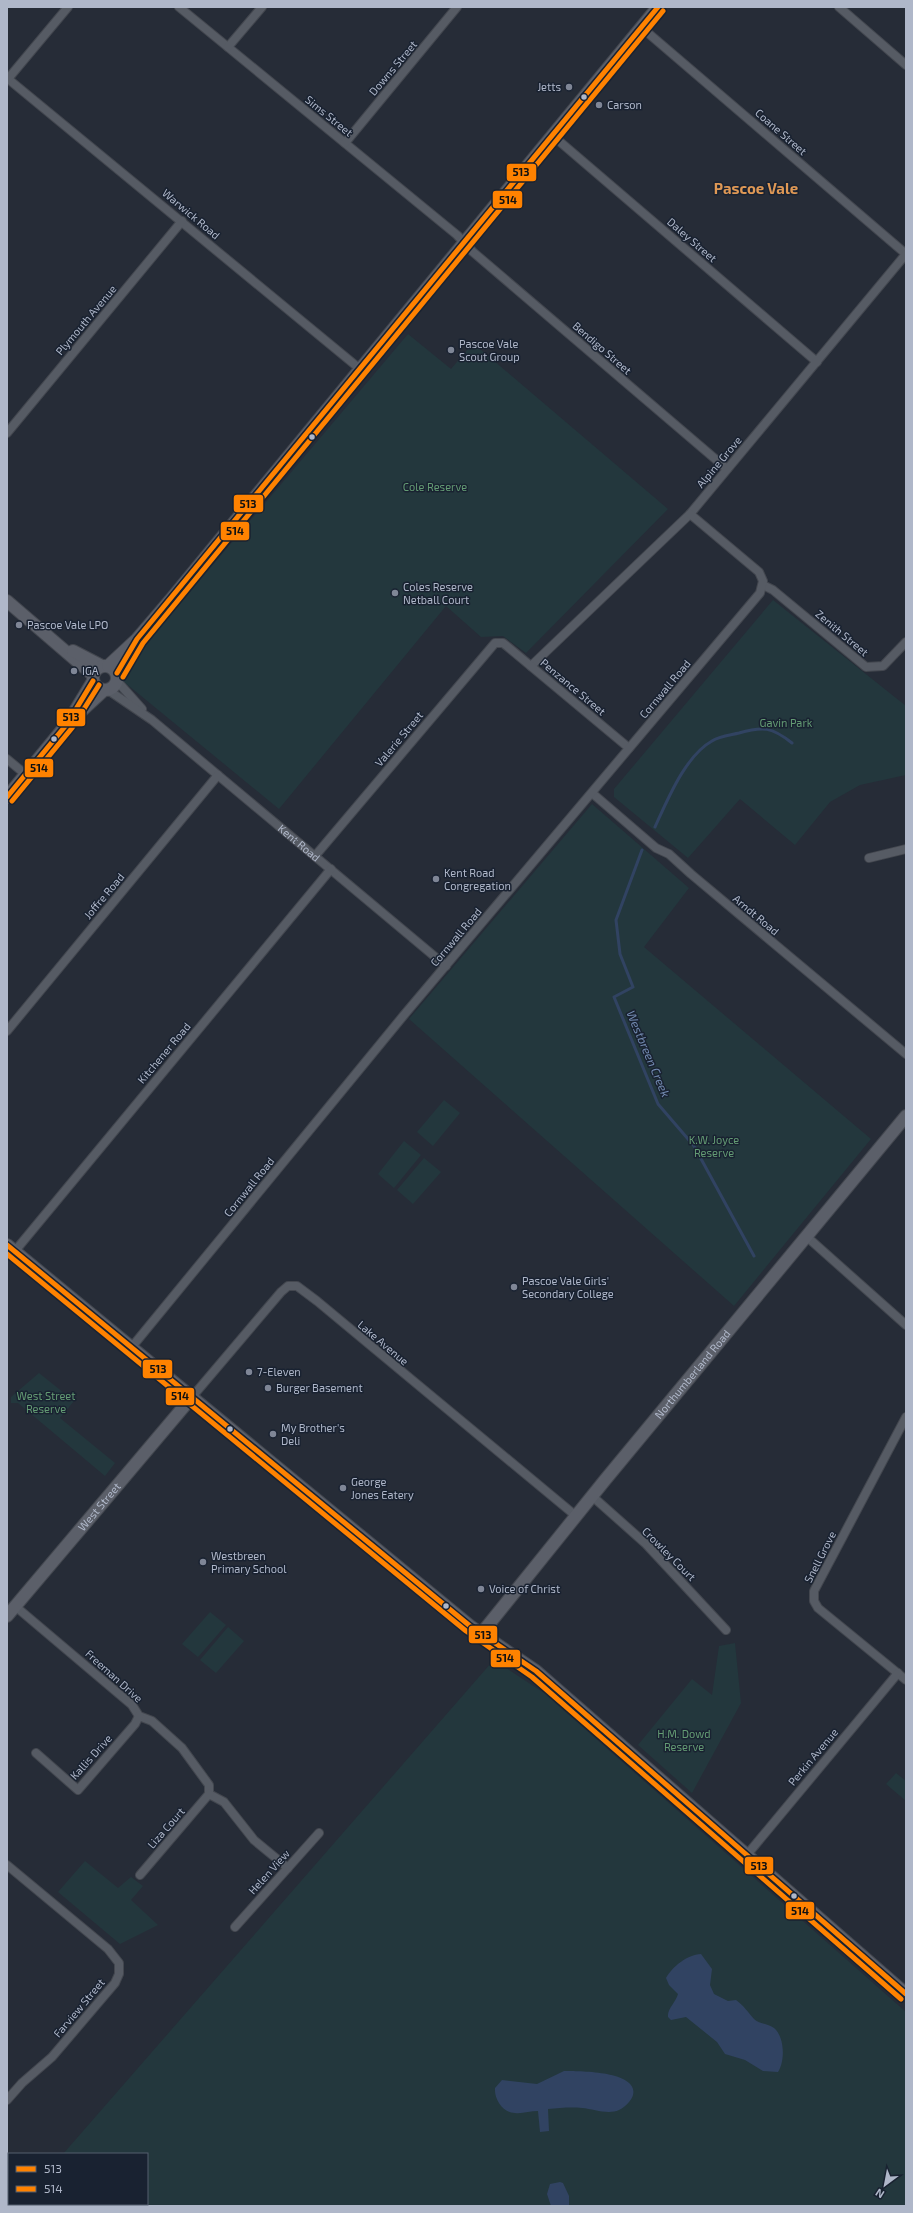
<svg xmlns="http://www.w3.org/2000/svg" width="913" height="2213" viewBox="0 0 913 2213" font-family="'Exo 2',sans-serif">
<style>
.green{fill:#23373d}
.water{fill:#314362}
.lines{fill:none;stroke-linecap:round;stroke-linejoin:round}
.stream{stroke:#314362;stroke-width:3}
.street-casing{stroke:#43474f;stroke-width:10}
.secondary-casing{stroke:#43474f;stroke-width:14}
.street{stroke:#565b64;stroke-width:8}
.secondary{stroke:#5b5f69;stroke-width:12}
.bus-1-casing{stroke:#192231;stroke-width:8}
.bus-2-casing{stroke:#192231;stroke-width:8}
.bus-1{stroke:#ff8200;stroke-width:5}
.bus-2{stroke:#ff8200;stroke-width:5}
.poi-dot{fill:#7f8696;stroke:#192231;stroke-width:1.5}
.bus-dot{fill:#afb7c9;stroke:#192231;stroke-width:1.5}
.labels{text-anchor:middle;stroke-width:3;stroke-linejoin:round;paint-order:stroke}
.street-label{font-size:11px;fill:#afb7c9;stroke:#192231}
.poi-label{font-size:11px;fill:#afb7c9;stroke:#192231;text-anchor:start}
.park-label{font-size:11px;fill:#649c74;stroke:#192231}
.water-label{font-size:12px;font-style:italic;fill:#748cb3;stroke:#192231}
.district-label{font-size:15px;font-weight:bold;fill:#de9855;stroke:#192231}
.line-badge{stroke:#192231;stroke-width:1.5}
.pale-badge-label{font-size:11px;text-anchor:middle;font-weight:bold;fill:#111}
</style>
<rect width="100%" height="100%" fill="#262c37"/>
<!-- green -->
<g class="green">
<path d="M408 334 451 369 473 343 668 509 526 653 503 636 481 637 446 606 279 809 118 677Z"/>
<path d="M773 600 906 706V775L860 785 830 802 795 845 740 799 688 858 614 797V789Z"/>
<path d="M592 804 689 888 644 947 871 1139 734 1306 409 1019Z"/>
<path d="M444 1100 460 1113 433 1146 417 1132Z"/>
<path d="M404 1141 421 1155 394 1188 378 1174Z"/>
<path d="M424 1158 441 1172 413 1204 397 1190Z"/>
<path d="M39 1373 74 1401 60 1418 115 1463 105 1476 18 1403H11V1397Z"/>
<path d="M210 1612 226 1625 198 1657 182 1644Z"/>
<path d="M228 1627 244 1641 216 1673 200 1660Z"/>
<path d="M735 1643 741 1703 692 1793 638 1745 692 1679 712 1695 719 1646Z"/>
<path d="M492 1662H497L544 1693 906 2012V2206H16L18 2204H147V2154H63Z"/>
<path d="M896 1773 906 1781V1801L886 1784Z"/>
<path d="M85 1861 118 1888 131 1877 143 1886 131 1900 158 1925 120 1944 58 1892Z"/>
</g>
<!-- water -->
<g class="water">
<path d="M701 1954 712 1969 710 1985 714 1994 728 2001 736 2000C744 2006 748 2012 754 2019 759 2024 767 2023 774 2028 785 2037 785 2062 778 2072L763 2071 745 2060 725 2054 717 2042 686 2017 671 2020 668 2017C667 2009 676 2002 678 1994L669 1985 666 1978C673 1966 687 1955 701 1954Z"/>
<path d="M564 2071C579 2071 639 2071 633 2095 632 2100 624 2108 619 2110 608 2115 594 2109 582 2108 571 2107 559 2108 548 2109L549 2131 540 2132 538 2111C530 2111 522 2114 515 2113 503 2113 494 2099 495 2088L502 2080 537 2084Z"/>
<path d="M560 2182 563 2183 569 2196V2206H551L547 2194 550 2184Z"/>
</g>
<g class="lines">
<!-- stream -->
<g class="stream">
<path d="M655 827C667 801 685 756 712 741 719 736 731 735 739 733 763 726 772 727 792 743"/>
<path d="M642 850 616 920 620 954 633 987 614 997 658 1104 694 1146 754 1256"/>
</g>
<defs>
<g id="street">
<path d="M179 7 457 235 473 252 727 469"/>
<path d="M839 7 906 65"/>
<path d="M641 27 906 254"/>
<path d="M228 47 262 7"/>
<path d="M7 78 360 369"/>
<path d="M7 80 68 7"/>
<path d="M552 135 817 362"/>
<path d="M345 143 457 7"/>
<path d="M7 433 182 221"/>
<path d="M763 585 773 590 866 667 883 666 906 642"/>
<path d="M531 666 690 514 906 254"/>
<path d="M117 681 142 709"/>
<path id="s1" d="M108 690 152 720 446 966"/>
<path d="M7 759 25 774"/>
<path d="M592 793 656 848 669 854 691 874 906 1054"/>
<path d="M315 856 495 643H503L508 647 629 748"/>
<path d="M869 858 906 849"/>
<path d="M7 1031 218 775"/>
<path d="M806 1236 906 1325"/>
<path d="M15 1251 331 869"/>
<path d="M131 1348 404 1015 760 593 763 581 759 572 690 514"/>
<path d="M192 1397 281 1292 288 1286H297L317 1301 576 1516"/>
<path d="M906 1417 814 1591V1601L818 1608 906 1680"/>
<path d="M592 1496 646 1544 726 1630"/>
<path d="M15 1606 132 1705 139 1716 152 1721 182 1748 209 1785V1794L224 1802 254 1840 288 1868"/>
<path d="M36 1753 78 1790 135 1724 139 1716"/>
<path d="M746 1856 898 1673"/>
<path d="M7 1865 108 1949 119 1963V1974L115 1983 52 2057 22 2083 7 2100"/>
<path d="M140 1875 209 1794"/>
<path d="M235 1927 319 1833"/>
</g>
<g id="secondary">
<path d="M7 601 93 675"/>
<path d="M73 651 102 666"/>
<circle cx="105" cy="678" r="12"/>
<path d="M108 666 137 639 172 598 658 7"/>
<path d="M78 714 104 690"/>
<path d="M7 797 67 724 93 681"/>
<path d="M7 1245 470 1626 536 1671 906 1994"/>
<path id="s2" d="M7 1616 192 1397"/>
<path id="s3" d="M481 1634 605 1480 906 1116"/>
</g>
</defs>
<!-- street casing -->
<use href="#street" class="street-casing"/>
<!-- secondary casing -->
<use href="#secondary" class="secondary-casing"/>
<!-- street -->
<use href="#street" class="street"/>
<!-- secondary -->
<use href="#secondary" class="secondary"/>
<defs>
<g id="bus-1">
<path d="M117 673 137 639 658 7"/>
<path d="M7 797 67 724 93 681"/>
<path d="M7 1245 470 1626 536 1671 906 1994"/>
</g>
<g id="bus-2">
<path d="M123 677 143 643 663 11"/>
<path d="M12 801 72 728 99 685"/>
<path d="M7 1254 466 1631 532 1677 901 1999"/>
</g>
</defs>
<!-- bus-1 casing -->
<use href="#bus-1" class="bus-1-casing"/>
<!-- bus-2 casing -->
<use href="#bus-2" class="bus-2-casing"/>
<!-- bus-1 -->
<use href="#bus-1" class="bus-1"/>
<!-- bus-2 -->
<use href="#bus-2" class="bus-2"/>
</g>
<!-- markers -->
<g class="poi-dot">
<circle cx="569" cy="87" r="4"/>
<circle cx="599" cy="105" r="4"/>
<circle cx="451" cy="350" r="4"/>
<circle cx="395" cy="593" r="4"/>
<circle cx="19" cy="625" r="4"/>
<circle cx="74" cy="671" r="4"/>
<circle cx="436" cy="879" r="4"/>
<circle cx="514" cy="1287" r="4"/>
<circle cx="249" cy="1372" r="4"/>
<circle cx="268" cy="1388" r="4"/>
<circle cx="273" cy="1434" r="4"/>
<circle cx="343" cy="1488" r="4"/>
<circle cx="203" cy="1562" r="4"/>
<circle cx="481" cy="1589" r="4"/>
</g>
<g class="bus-dot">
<circle cx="584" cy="97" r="3.5"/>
<circle cx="312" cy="437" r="3.5"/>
<circle cx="54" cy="739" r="3.5"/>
<circle cx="230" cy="1429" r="3.5"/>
<circle cx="446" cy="1606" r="3.5"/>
<circle cx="794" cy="1896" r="3.5"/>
</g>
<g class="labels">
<!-- street labels -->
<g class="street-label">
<text transform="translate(393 68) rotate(-50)" y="4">Downs Street</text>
<text transform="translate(329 116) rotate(39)" y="4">Sims Street</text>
<text transform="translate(781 132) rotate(41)" y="4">Coane Street</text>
<text transform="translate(191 214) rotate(40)" y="4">Warwick Road</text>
<text transform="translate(692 240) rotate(41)" y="4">Daley Street</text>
<text transform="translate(86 320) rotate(-50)" y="4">Plymouth Avenue</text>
<text transform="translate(602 348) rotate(41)" y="4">Bendigo Street</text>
<text transform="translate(719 462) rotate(-50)" y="4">Alpine Grove</text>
<text transform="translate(842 633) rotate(40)" y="4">Zenith Street</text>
<text transform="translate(573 687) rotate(40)" y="4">Penzance Street</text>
<text transform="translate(665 689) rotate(-50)" y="4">Cornwall Road</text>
<text transform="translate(399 739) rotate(-50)" y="4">Valerie Street</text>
<text dy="4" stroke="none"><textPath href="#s1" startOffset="245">Kent Road</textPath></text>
<text transform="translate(104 896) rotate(-50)" y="4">Joffre Road</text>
<text transform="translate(756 915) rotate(40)" y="4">Arndt Road</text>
<text transform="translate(456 937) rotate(-50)" y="4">Cornwall Road</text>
<text transform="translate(164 1053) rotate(-50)" y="4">Kitchener Road</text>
<text transform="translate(249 1187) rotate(-51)" y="4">Cornwall Road</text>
<text transform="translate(383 1343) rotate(40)" y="4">Lake Avenue</text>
<text dy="4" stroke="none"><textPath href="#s3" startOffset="335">Northumberland Road</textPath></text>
<text dy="4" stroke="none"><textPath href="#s2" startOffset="143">West Street</textPath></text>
<text transform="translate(669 1554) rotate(45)" y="4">Crowley Court</text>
<text transform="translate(820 1557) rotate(-63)" y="4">Snell Grove</text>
<text transform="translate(114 1676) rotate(42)" y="4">Freeman Drive</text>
<text transform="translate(91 1757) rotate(-48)" y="4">Kallis Drive</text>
<text transform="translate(813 1757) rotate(-50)" y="4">Perkin Avenue</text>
<text transform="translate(166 1828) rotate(-49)" y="4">Liza Court</text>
<text transform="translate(269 1872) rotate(-48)" y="4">Helen View</text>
<text transform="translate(79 2008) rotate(-50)" y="4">Farview Street</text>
</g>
<!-- poi labels -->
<g class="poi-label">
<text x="561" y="91" text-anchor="end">Jetts</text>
<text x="607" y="109">Carson</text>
<text x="459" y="348">Pascoe Vale<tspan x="459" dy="13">Scout Group</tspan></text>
<text x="403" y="591">Coles Reserve<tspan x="403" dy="13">Netball Court</tspan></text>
<text x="27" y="629">Pascoe Vale LPO</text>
<text x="82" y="675">IGA</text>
<text x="444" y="877">Kent Road<tspan x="444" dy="13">Congregation</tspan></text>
<text x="522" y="1285">Pascoe Vale Girls'<tspan x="522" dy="13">Secondary College</tspan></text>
<text x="257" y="1376">7-Eleven</text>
<text x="276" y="1392">Burger Basement</text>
<text x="281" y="1432">My Brother's<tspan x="281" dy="13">Deli</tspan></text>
<text x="351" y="1486">George<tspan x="351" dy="13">Jones Eatery</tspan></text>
<text x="211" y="1560">Westbreen<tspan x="211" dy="13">Primary School</tspan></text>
<text x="489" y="1593">Voice of Christ</text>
</g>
<!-- park labels -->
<g class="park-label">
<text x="435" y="491">Cole Reserve</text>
<text x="786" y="727">Gavin Park</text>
<text x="714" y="1144">K.W. Joyce<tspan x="714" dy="13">Reserve</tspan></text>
<text x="46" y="1400">West Street<tspan x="46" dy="13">Reserve</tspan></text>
<text x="684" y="1738">H.M. Dowd<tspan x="684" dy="13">Reserve</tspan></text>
</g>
<!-- water labels -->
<g class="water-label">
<text transform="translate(648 1054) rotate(67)" y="4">Westbreen Creek</text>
</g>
<!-- district labels -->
<g class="district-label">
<text x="756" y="194">Pascoe Vale</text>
</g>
</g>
<g class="line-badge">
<rect x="506" y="163" width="31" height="19" rx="4" fill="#ff8200"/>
<rect x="492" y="190" width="31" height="19" rx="4" fill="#ff8200"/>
<rect x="233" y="494" width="31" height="19" rx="4" fill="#ff8200"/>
<rect x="220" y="521" width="30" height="20" rx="4" fill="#ff8200"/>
<rect x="56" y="708" width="30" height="19" rx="4" fill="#ff8200"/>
<rect x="24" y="758" width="30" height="20" rx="4" fill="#ff8200"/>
<rect x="142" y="1359" width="31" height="20" rx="4" fill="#ff8200"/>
<rect x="165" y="1387" width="30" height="19" rx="4" fill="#ff8200"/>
<rect x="468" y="1625" width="30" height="19" rx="4" fill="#ff8200"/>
<rect x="490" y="1649" width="31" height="19" rx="4" fill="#ff8200"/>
<rect x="744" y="1856" width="30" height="19" rx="4" fill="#ff8200"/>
<rect x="785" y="1901" width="30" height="19" rx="4" fill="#ff8200"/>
</g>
<g class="pale-badge-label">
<text x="521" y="176">513</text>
<text x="508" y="204">514</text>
<text x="248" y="508">513</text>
<text x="235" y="535">514</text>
<text x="71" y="721">513</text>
<text x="39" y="772">514</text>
<text x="158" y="1373">513</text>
<text x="180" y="1400">514</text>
<text x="483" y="1639">513</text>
<text x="505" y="1662">514</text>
<text x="759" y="1870">513</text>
<text x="800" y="1915">514</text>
</g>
<!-- border -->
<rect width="913" height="2213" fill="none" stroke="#afb7c9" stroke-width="16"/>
<!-- legend -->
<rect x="8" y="2153" width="140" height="52" fill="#192231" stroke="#555e6e"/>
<rect x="16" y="2166" width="20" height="6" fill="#ff8200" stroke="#555e6e"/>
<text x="44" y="2173" font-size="12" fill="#afb7c9">513</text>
<rect x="16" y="2186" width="20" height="6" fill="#ff8200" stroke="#555e6e"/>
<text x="44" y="2193" font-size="12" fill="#afb7c9">514</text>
<!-- north arrow -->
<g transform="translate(885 2185) rotate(212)" stroke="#192231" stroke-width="3" paint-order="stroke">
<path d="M0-3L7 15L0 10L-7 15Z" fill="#afb7c9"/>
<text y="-6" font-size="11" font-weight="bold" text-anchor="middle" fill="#afb7c9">N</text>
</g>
</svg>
